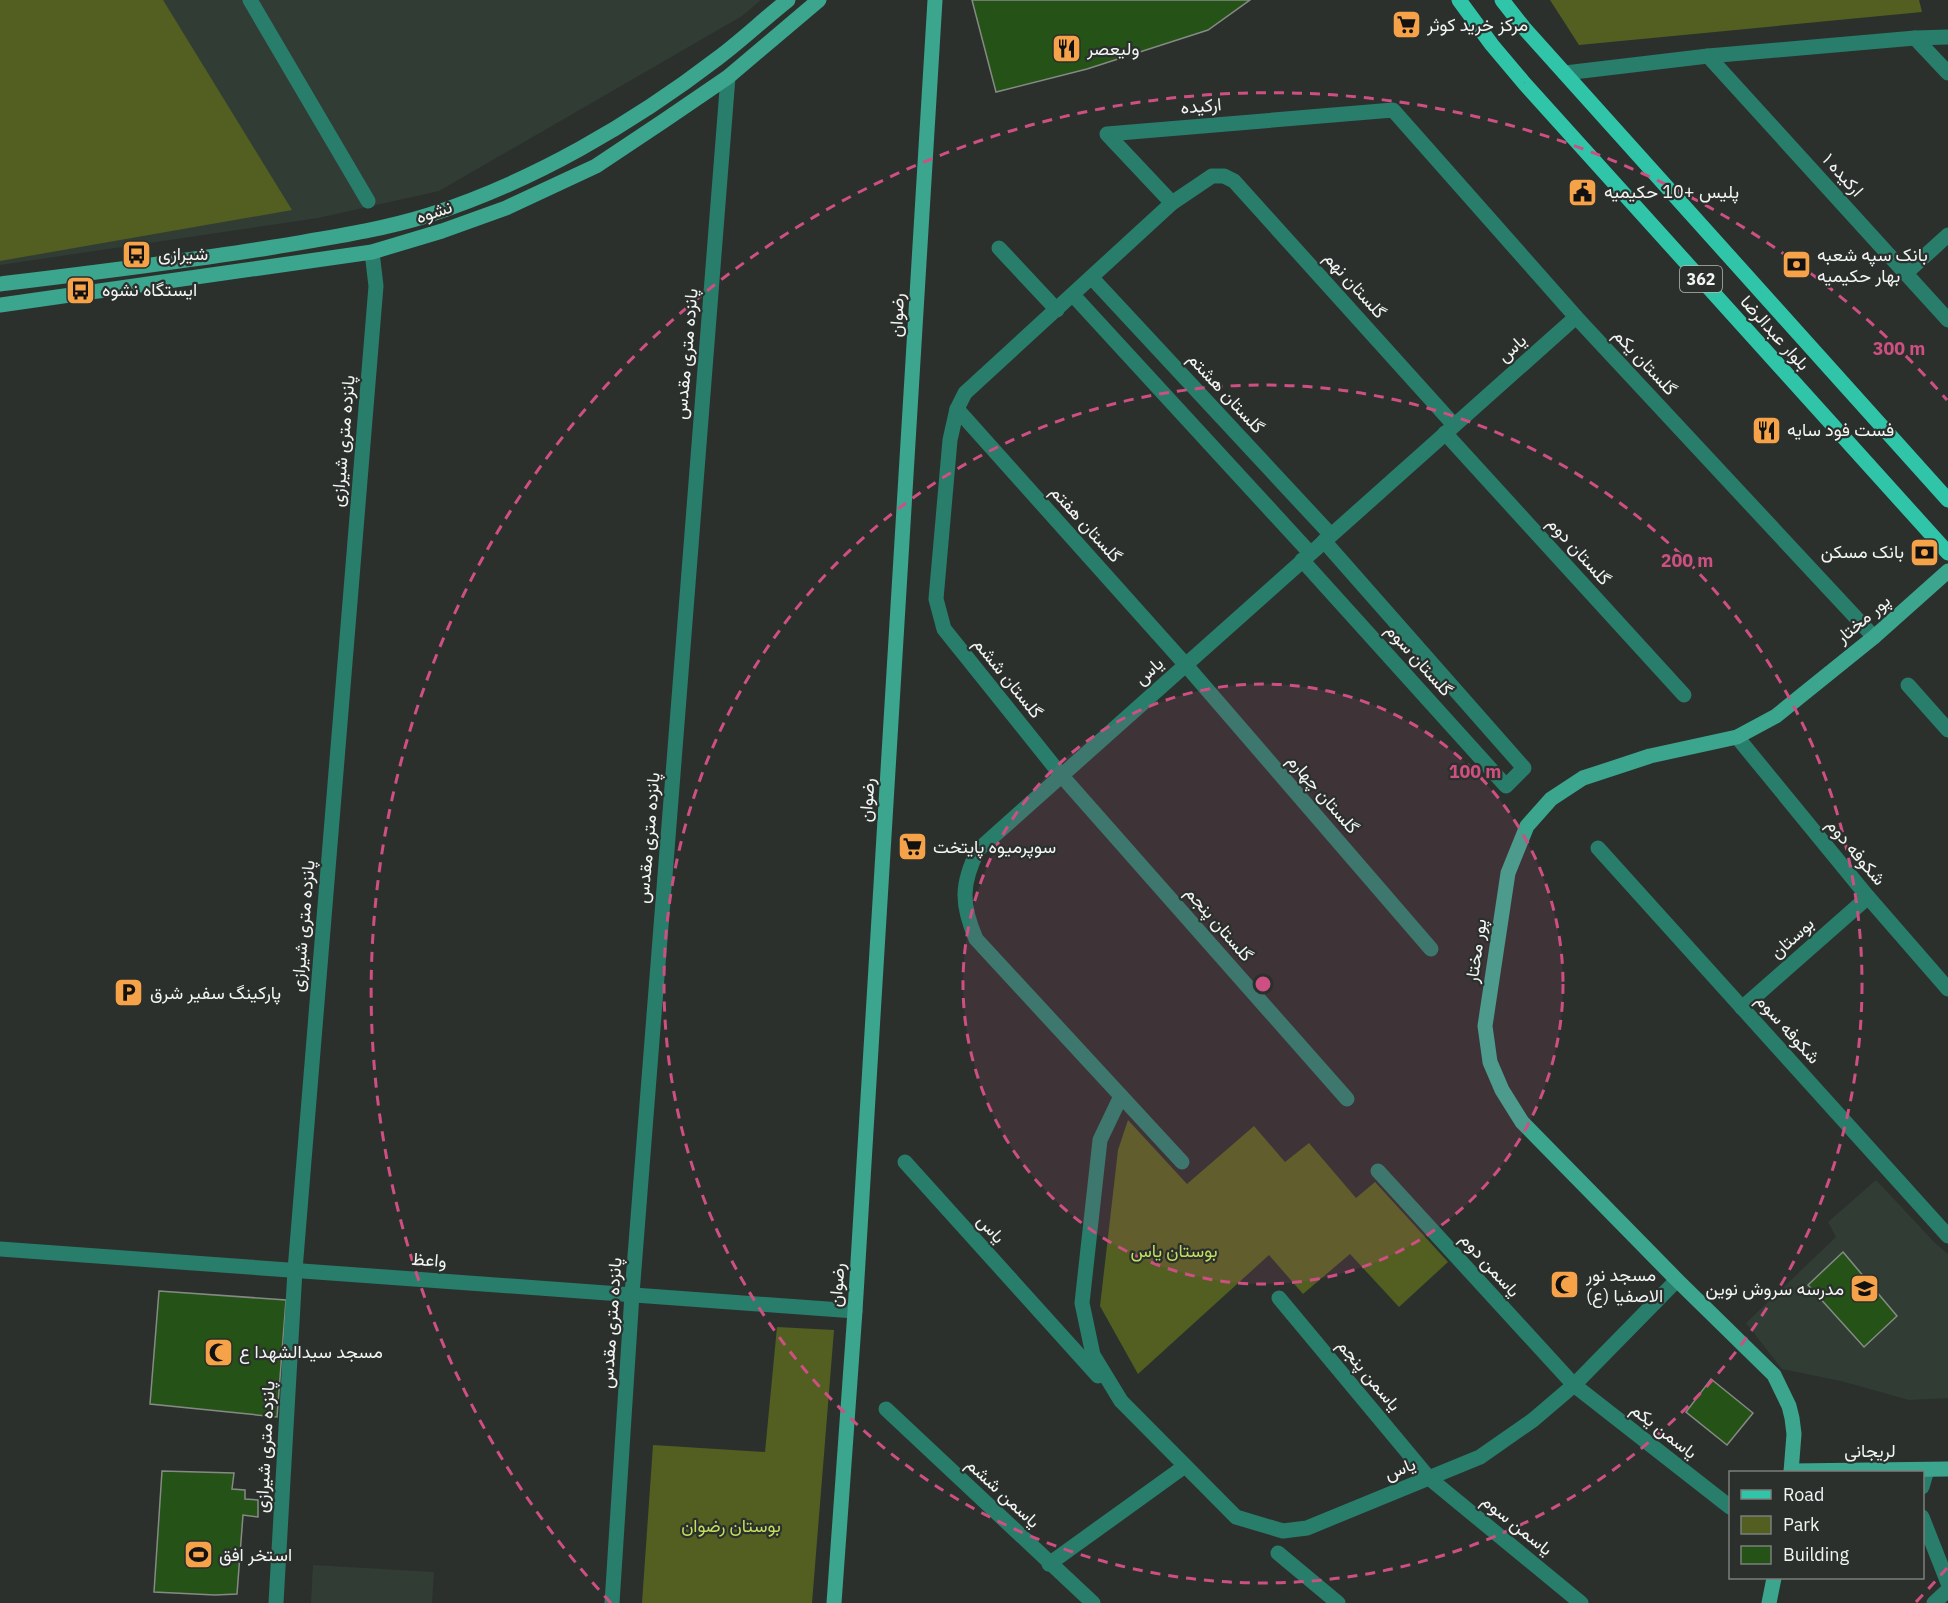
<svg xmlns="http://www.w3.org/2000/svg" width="1948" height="1603" viewBox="0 0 1948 1603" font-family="'IBM Plex Sans',Vazirmatn,sans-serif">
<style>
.built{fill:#313c35}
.green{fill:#525f21}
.building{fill:#255216;stroke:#868a85;stroke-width:1.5}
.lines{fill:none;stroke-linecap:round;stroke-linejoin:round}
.minor{stroke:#297d6b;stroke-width:15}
.secondary{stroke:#3ba58e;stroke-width:15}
.primary{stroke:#30c5a8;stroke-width:15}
.ring{fill:none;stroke:#ce4f81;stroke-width:3;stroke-dasharray:10 8}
.labels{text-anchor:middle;stroke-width:4.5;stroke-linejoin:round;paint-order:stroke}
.shield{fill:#2b302d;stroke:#b6bab8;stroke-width:1.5}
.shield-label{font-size:16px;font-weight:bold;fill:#f2f5f3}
.poi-label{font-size:18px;fill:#f2f5f3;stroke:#2b302d;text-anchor:start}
.street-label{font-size:18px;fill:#f2f5f3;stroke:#2b302d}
.park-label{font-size:18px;fill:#c3df5d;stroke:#2b302d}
.centre{fill:#ce4f81;stroke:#2b302d;stroke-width:3}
.ring-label{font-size:18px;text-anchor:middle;font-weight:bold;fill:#ce4f81;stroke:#2b302d;stroke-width:4.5;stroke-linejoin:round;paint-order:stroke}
</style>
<rect width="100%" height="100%" fill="#2b302d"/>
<!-- built -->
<g class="built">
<path d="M0 0H761L742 16 439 191 318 218 0 265Z"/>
<path d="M1876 1180 1934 1242 1948 1254V1398L1909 1400 1841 1381 1782 1369 1746 1323 1836 1237 1828 1222Z"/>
<path d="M313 1565 434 1572 432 1603H311Z"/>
</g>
<!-- green -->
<g class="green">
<path d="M0 0H163L292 210 0 261Z"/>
<path d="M1550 0H1919L1922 12 1579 45Z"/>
<path d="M1128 1120 1187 1184 1254 1126 1285 1162 1309 1143 1356 1198 1375 1182 1448 1262 1399 1307 1350 1254 1303 1294 1269 1255 1138 1374 1100 1306 1118 1150Z"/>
<path d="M777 1327 834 1330 812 1603H642L653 1445 765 1452Z"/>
</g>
<!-- building -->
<g class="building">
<path d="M972 0H1250L1208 30 1087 69 996 92Z"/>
<path d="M1843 1252 1897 1316 1864 1347 1808 1285Z"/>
<path d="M159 1291 286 1300 277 1417 150 1404Z"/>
<path d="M1711 1379 1753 1413 1727 1445 1686 1412Z"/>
<path d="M162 1471 234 1473 232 1489 245 1490V1499L258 1500V1517L243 1515 237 1594 215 1595 154 1592Z"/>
</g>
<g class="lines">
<!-- minor -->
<g class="minor">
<path d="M250 0 368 201"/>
<path d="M1915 38 1948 73"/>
<path d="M1708 56 1948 320"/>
<path d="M1565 73 1708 56 1915 38 1948 37"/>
<path d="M1172 203 1107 134 1393 110 1576 317 1874 637"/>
<path d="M999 248 1057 310"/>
<path d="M1906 273 1948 235"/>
<path d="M1092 278 1331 535"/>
<path d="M1073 295 1310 553"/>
<path d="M957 409 1185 664 1431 949"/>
<path d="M1445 433 1684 695"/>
<path d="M1302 560 1506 786 1524 768 1324 541"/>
<path d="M1908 685 1948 730"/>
<path d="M1737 737 1868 897 1948 989"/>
<path d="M1598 848 1948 1236"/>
<path d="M1742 1008 1868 897"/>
<path d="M1121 1096 1100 1140 1082 1303 1093 1355 1121 1401 1236 1517 1283 1531 1307 1528 1480 1457 1533 1420 1574 1385 1677 1280"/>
<path d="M1347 1099 1061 775 944 629 936 599 950 440 957 409 965 393 1172 203 1212 176H1224L1234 181 1454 425"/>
<path d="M905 1162 1098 1376"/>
<path d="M1182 1162 976 939C961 904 961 884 978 850L1576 317"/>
<path d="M1378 1171 1574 1385 1730 1507"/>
<path d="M0 1249 855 1311"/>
<path d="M1279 1298 1429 1478 1581 1603"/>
<path d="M886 1409 1093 1603"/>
<path d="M1922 1487 1927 1470"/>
<path d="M1922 1517 1948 1583"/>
<path d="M1278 1553 1338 1603"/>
<path d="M1049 1564 1185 1466"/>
<path d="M276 1603 295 1270 376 286 372 252"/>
<path d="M612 1603 632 1294 728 77"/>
<path d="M1934 1603 1948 1590"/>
</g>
<!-- secondary -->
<g class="secondary">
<path d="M0 284C91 273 183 262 274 247 326 238 378 231 429 215 532 182 632 124 718 58 742 40 764 19 788 0"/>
<path d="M0 305 372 252 442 231 506 208 596 166 665 120 728 77 819 0"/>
<path d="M1791 1471 1948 1469"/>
<path d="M1791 1472 1794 1434 1792 1418 1789 1406 1774 1375 1677 1280 1522 1122 1502 1090 1490 1062 1485 1026 1508 873 1527 826 1551 799 1583 778 1650 756 1737 737 1776 716 1874 637 1948 571"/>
<path d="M834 1603 855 1311 935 0"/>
<path d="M1769 1603 1774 1578"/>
</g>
<!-- primary -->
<g class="primary">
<path d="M1459 0 1492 45 1524 83 1948 553"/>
<path d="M1502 0 1524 28 1948 500"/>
</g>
</g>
<!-- distance rings -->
<circle cx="1263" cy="984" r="300" fill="#ce4f81" fill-opacity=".12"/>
<g class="ring">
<circle cx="1263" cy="984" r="300"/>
<circle cx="1263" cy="984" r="599"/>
<path d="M1947 1568A899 899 0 0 1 1915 1603M611 1603A899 899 0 1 1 1947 400"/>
</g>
<!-- icons -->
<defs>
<symbol id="supermarket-square" viewBox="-11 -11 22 22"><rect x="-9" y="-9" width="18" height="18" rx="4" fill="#f6a248" stroke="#2b302d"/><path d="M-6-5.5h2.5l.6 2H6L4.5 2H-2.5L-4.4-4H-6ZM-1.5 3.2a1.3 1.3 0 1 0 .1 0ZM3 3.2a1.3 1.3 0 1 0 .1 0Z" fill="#111"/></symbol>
<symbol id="restaurant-square" viewBox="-11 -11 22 22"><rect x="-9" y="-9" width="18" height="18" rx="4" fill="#f6a248" stroke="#2b302d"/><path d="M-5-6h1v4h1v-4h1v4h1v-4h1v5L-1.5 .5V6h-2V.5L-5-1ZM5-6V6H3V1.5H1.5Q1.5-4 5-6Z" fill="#111"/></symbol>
<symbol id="civic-square" viewBox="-11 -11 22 22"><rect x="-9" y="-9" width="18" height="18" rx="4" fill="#f6a248" stroke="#2b302d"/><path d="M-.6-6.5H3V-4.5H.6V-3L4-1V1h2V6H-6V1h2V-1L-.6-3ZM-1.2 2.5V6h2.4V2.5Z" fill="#111"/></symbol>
<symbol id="bus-square" viewBox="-11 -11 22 22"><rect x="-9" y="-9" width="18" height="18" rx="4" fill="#f6a248" stroke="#2b302d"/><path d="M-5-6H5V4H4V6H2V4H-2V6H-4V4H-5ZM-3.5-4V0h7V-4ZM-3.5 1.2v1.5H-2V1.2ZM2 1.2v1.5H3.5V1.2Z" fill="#111"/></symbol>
<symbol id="bank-square" viewBox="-11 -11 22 22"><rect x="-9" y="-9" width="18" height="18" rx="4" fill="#f6a248" stroke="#2b302d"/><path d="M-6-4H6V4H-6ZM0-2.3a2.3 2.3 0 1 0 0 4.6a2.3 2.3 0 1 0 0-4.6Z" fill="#111"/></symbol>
<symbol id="parking-square" viewBox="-11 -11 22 22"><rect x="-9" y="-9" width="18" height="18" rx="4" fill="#f6a248" stroke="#2b302d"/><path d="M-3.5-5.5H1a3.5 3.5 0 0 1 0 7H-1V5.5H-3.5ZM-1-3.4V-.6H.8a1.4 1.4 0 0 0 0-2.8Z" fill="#111"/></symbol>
<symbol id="mosque-square" viewBox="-11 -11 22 22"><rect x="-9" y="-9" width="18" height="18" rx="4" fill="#f6a248" stroke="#2b302d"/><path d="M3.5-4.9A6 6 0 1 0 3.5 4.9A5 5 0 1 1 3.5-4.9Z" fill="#111"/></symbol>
<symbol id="school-square" viewBox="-11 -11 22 22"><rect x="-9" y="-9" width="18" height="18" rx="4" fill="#f6a248" stroke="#2b302d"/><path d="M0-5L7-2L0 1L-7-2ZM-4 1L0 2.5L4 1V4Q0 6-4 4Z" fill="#111"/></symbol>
<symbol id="stadium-square" viewBox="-11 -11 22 22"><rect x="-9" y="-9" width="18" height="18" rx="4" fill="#f6a248" stroke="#2b302d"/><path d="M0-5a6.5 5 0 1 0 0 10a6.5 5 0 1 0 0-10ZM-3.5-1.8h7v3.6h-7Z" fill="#111"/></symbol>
</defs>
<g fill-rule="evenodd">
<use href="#supermarket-square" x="1390" y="8" width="33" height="33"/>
<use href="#restaurant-square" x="1050" y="32" width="33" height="33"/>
<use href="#civic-square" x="1566" y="176" width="33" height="33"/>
<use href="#bus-square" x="120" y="238" width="33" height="33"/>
<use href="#bank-square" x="1780" y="248" width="33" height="33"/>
<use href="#bus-square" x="64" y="274" width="33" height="33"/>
<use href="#restaurant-square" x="1750" y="414" width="33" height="33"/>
<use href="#bank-square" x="1908" y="536" width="33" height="33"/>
<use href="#supermarket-square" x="896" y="830" width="33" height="33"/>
<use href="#parking-square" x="112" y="976" width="33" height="33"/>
<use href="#mosque-square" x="1548" y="1268" width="33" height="33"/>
<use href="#school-square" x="1848" y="1272" width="33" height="33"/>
<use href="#mosque-square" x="202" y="1336" width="33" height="33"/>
<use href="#stadium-square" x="182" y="1538" width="33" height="33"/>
</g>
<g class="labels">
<!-- shield labels -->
<rect class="shield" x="1680" y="266" width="42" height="26" rx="4.5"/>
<g class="shield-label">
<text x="1701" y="285">362</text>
</g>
<!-- poi labels -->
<g class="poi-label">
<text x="1427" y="31">مرکز خرید کوثر</text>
<text x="1087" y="55">ولیعصر</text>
<text x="1604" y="198">پلیس +10 حکیمیه</text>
<text x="158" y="260">شیرازی</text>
<text x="1817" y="261">بانک سپه شعبه<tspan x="1817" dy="21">بهار حکیمیه</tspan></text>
<text x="102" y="296">ایستگاه نشوه</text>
<text x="1787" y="436">فست فود سایه</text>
<text x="1904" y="558" text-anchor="end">بانک مسکن</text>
<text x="933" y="853">سوپرمیوه پایتخت</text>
<text x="150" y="999">پارکینگ سفیر شرق</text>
<text x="1586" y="1281">مسجد نور<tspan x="1586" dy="21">الاصفیا (ع)</tspan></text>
<text x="1844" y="1295" text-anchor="end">مدرسه سروش نوین</text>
<text x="239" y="1358">مسجد سیدالشهدا ع</text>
<text x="219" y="1561">استخر افق</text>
</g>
<!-- street labels -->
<g class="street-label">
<text transform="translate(1201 106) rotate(-5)" y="6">ارکیده</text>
<text transform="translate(1843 175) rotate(48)" y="6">ارکیده ۱</text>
<text transform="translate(434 212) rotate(-18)" y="6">نشوه</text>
<text transform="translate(1355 285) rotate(48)" y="6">گلستان نهم</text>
<text transform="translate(897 315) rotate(-87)" y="6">رضوان</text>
<text transform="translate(1775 333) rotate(48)" y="6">بلوار عبدالرضا</text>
<text transform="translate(1512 348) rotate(-41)" y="6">یاس</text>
<text transform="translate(686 354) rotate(-85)" y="6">پانزده متری مقدس</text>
<text transform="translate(1645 362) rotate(47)" y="6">گلستان یکم</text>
<text transform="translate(1226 393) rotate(47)" y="6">گلستان هشتم</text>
<text transform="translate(343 441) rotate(-85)" y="6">پانزده متری شیرازی</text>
<text transform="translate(1086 524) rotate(48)" y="6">گلستان هفتم</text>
<text transform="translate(1579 551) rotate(48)" y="6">گلستان دوم</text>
<text transform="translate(1863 619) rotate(-40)" y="6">پور مختار</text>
<text transform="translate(1419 660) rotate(48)" y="6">گلستان سوم</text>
<text transform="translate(1149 671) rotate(-42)" y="6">یاس</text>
<text transform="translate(1008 678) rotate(51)" y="6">گلستان ششم</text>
<text transform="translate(1323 794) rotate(49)" y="6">گلستان چهارم</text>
<text transform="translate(867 800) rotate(-86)" y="6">رضوان</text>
<text transform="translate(648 838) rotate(-85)" y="6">پانزده متری مقدس</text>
<text transform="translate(1856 852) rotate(50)" y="6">شکوفه دوم</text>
<text transform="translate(1219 924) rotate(49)" y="6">گلستان پنجم</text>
<text transform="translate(303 926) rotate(-85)" y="6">پانزده متری شیرازی</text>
<text transform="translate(1792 938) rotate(-42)" y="6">بوستان</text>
<text transform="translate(1476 951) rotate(-82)" y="6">پور مختار</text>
<text transform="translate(1788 1029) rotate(48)" y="6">شکوفه سوم</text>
<text transform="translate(991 1229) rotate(48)" y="6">یاس</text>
<text transform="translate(429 1260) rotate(4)" y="6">واعظ</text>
<text transform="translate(1490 1265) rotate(48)" y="6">یاسمن دوم</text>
<text transform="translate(837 1285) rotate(-86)" y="6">رضوان</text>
<text transform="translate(611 1323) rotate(-86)" y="6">پانزده متری مقدس</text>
<text transform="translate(1369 1375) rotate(50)" y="6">یاسمن پنجم</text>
<text transform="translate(1664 1431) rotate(38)" y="6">یاسمن یکم</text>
<text transform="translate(265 1447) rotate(-87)" y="6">پانزده متری شیرازی</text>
<text x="1870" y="1457">لریجانی</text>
<text transform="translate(1400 1469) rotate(-22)" y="6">یاس</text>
<text transform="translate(1003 1493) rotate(43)" y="6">یاسمن ششم</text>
<text transform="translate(1517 1525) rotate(39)" y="6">یاسمن سوم</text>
</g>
<!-- park labels -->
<g class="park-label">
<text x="1174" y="1257">بوستان یاس</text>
<text x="731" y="1532">بوستان رضوان</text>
</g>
</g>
<circle cx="1263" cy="984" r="9" class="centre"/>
<g class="ring-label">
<text x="1899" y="355">300 m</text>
<text x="1687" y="567">200 m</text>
<text x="1475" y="778">100 m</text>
</g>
<!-- legend -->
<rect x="1729" y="1471" width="195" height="108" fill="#2b302d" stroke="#7b7f7c" stroke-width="1.5"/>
<rect x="1741" y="1490" width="30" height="9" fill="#30c5a8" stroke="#7b7f7c" stroke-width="1.5"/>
<text x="1783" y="1501" font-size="18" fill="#f2f5f3">Road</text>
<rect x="1741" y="1516" width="30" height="18" fill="#525f21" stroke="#7b7f7c" stroke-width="1.5"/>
<text x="1783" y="1531" font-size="18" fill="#f2f5f3">Park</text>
<rect x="1741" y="1546" width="30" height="18" fill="#255216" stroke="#7b7f7c" stroke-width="1.5"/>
<text x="1783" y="1561" font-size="18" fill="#f2f5f3">Building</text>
</svg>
